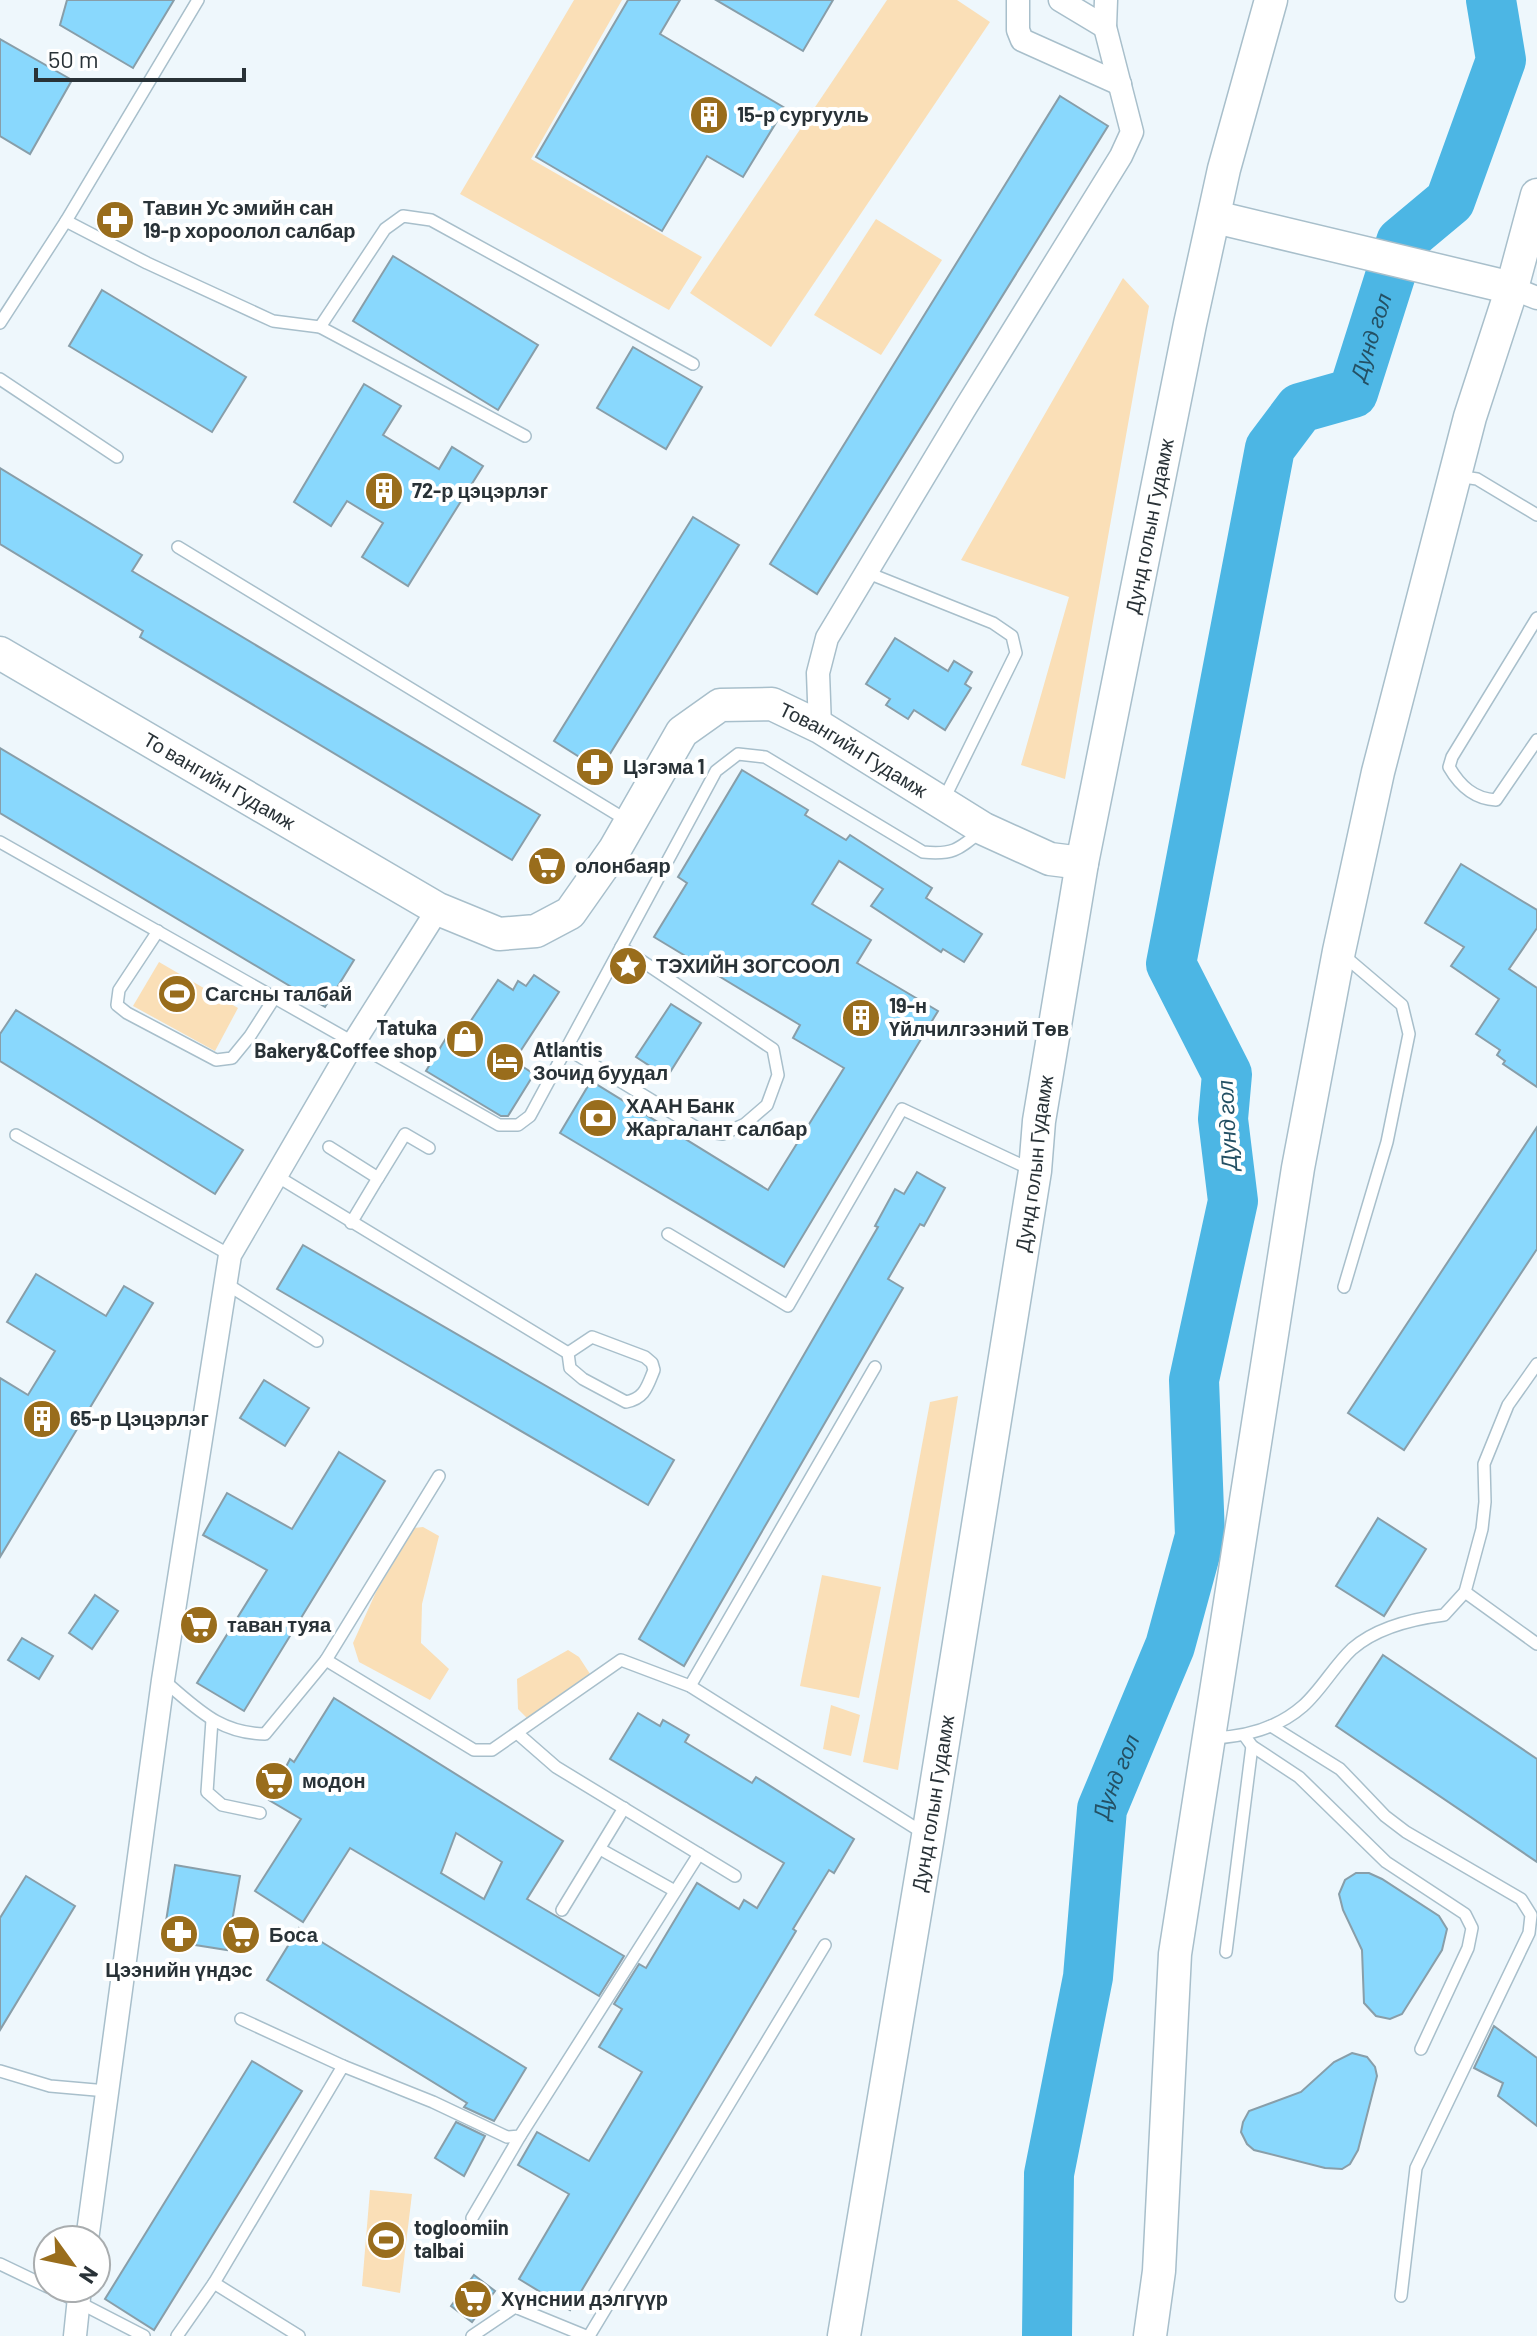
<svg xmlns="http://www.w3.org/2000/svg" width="1537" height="2336" viewBox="0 0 1537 2336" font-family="Barlow,sans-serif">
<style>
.green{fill:#fadfb7}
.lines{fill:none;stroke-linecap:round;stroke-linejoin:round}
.river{stroke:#4cb6e4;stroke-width:50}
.building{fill:#89d8fd;stroke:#889ea9;stroke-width:2;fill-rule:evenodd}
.lane-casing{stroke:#a8bfcb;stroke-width:14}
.street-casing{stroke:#a8bfcb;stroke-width:25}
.secondary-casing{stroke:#a8bfcb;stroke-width:35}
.lane{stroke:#fff;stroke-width:11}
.street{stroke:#fff;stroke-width:22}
.secondary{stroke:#fff;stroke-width:32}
.labels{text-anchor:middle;stroke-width:8;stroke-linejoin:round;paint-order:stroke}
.poi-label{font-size:20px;font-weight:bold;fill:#293237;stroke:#fff;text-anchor:start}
.street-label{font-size:20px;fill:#293237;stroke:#fff}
.water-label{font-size:22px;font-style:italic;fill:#245064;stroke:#fff}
</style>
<rect width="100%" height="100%" fill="#eef7fc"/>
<!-- green -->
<g class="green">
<path d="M574 0H622L531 159 702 257 669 310 460 194Z"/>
<path d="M887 0H957L990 22 771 347 690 293Z"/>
<path d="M876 219 942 260 881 355 814 315Z"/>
<path d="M1123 278 1149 306 1065 779 1021 765 1069 597 961 560Z"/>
<path d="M159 962 238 1008 215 1051 133 1006Z"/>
<path d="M958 1396 898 1770 863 1762 930 1402Z"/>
<path d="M423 1527 439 1536 422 1604 421 1643 449 1669 430 1700 359 1662 353 1643 376 1592 414 1528Z"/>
<path d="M822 1575 881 1587 859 1698 800 1686Z"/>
<path d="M568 1650 579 1657 592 1677 558 1696 528 1719 518 1709 517 1679Z"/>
<path d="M831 1705 860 1715 851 1756 823 1749Z"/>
<path d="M370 2190 412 2194 400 2293 362 2286Z"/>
</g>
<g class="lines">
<!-- river -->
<path class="river" id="s1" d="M1047 2336 1049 2174 1088 1977 1102 1809 1170 1646 1200 1536 1194 1380 1233 1201 1223 1119 1227 1074 1171 964 1270 448 1300 408 1353 393 1401 242 1450 201 1501 60 1491 0"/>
</g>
<!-- building -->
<g class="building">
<path d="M67 0H174L133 68 60 25Z"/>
<path d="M628 0H680L660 34 785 108 743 177 707 156 662 231 536 157Z"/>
<path d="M716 0H833L803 51Z"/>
<path d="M0 39 72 80 30 154 0 136Z"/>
<path d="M1060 96 1108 126 817 594 770 564Z"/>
<path d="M393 256 538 345 498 410 353 321Z"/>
<path d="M102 290 246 377 212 432 69 346Z"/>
<path d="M633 347 702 387 666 449 597 408Z"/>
<path d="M364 384 401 406 383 435 439 469 452 447 483 466 408 586 362 557 383 523 347 501 331 526 294 502Z"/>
<path d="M0 468 142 555 132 571 540 815 512 860 140 637 143 631 0 544Z"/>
<path d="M693 517 739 545 600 770 554 741Z"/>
<path d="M895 638 948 671 954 661 972 672 965 684 971 688 945 730 914 710 908 719 886 705 890 699 866 684Z"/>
<path d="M0 748 354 960 325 1007 0 813Z"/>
<path d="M742 770 808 810 805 815 846 840 850 835 932 888 926 898 982 934 964 962 943 949 941 952 871 906 883 889 839 861 812 904 871 940 857 963 938 1011 784 1267 560 1133 591 1081 768 1190 844 1068 793 1038 800 1025 654 937 687 883 678 877Z"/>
<path d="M1461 864 1537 910V928L1509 969 1537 988V1087L1503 1064 1505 1061 1497 1055 1500 1050 1476 1034 1499 999 1451 966 1464 947 1425 923Z"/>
<path d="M534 975 559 992 514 1061 534 1074 508 1116H501L426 1071 454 1025 464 1031 498 980 513 990 518 981 526 986Z"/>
<path d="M671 1004 701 1023 667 1077 636 1057Z"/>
<path d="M16 1010 243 1150 215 1194 0 1061V1034Z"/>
<path d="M1537 1127V1249L1404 1450 1348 1413Z"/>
<path d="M917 1172 945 1188 924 1226 920 1224 888 1279 903 1288 684 1666 639 1639 878 1227 875 1226 895 1189 904 1194Z"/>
<path d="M303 1245 674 1460 648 1505 277 1289Z"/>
<path d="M36 1274 106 1316 124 1286 153 1303 0 1557V1378L28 1395 55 1351 7 1322Z"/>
<path d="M264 1380 309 1408 285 1446 240 1418Z"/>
<path d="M339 1452 385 1481 244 1711 197 1683 267 1570 203 1535 227 1493 292 1529Z"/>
<path d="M1378 1518 1426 1549 1384 1616 1336 1586Z"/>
<path d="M95 1595 118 1611 92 1649 69 1633Z"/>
<path d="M22 1638 53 1656 39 1679 8 1660Z"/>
<path d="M1383 1655 1537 1759V1862L1336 1726Z"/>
<path d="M334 1698 563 1841 527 1899 624 1956 599 1996 350 1848 303 1922 255 1891 301 1819 269 1800 290 1759 294 1762ZM456 1833 502 1862 484 1899 441 1873Z"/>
<path d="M638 1713 660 1726 663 1720 689 1735 685 1742 752 1783 756 1777 854 1839 834 1873 829 1870 793 1929 796 1931 570 2310 519 2279 569 2194 518 2165 537 2132 589 2161 642 2072 599 2047 622 2009 614 2004 639 1964 646 1968 697 1883 739 1909 744 1900 757 1908 784 1863 610 1759Z"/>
<path d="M175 1865 240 1876 227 1950 163 1940Z"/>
<path d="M1356 1873H1369L1382 1879 1439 1916 1447 1929 1442 1950 1402 2014 1390 2019 1376 2016 1364 2003 1362 1950 1343 1910 1339 1894 1345 1880Z"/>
<path d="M26 1876 75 1906 0 2030V1918Z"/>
<path d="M299 1928 526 2068 494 2121 464 2107 467 2103 267 1980Z"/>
<path d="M1494 2026 1537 2058V2126L1498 2096 1503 2083 1474 2068Z"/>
<path d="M1352 2053 1367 2057 1375 2067 1377 2076 1358 2150 1350 2164 1342 2169 1325 2168 1254 2150 1247 2144 1241 2132 1243 2122 1249 2111 1301 2092 1334 2062Z"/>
<path d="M252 2061 302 2091 154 2330 105 2299Z"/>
<path d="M456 2122 485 2136 464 2176 435 2158Z"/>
<path d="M474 2275 495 2291 472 2322 451 2306Z"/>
</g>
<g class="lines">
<defs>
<g id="lane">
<path d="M66 221 198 0"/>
<path d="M0 323 66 221 147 263 273 321 320 327 525 436"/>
<path d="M320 327 385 229 403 216 431 220 693 364"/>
<path d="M0 379 117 457"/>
<path d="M1457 476 1477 479 1537 515"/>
<path d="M178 547 628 821"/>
<path d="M868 573 993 623 1012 636 1016 653 943 801"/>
<path d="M1537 618 1452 757 1449 767C1460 786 1474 799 1496 800L1537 740"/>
<path d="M0 842 499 1125H518L530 1116 716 771 738 754 765 757 923 852C952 855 958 850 980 832"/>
<path d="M158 931 119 990 117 1005 127 1013 216 1060 232 1058 250 1036 275 997"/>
<path d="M1342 954 1402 1005 1409 1034 1387 1142 1344 1287"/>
<path d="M566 1048 702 1131 723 1134 745 1124 767 1105 778 1075 773 1049 621 947"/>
<path d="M16 1135 230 1255"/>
<path d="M329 1147 378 1178 351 1223"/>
<path d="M275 1175 568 1353"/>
<path d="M378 1178 405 1134 429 1148"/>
<path d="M668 1234 788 1306 902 1109 1030 1169"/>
<path d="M225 1283 317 1341"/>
<path d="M592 1337 645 1357 652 1363 654 1370C647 1387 645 1398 626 1402L583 1379 570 1368 568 1353Z"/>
<path d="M1537 1364 1508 1405 1484 1464 1485 1502 1482 1529 1465 1592 1537 1644"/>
<path d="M439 1476 326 1660 474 1750H492L621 1660 690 1686 925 1834"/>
<path d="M163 1680C197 1708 218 1733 265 1734L326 1660"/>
<path d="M690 1686 875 1367"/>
<path d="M212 1720 207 1792 222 1805 260 1813"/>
<path d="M1271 1726 1340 1769 1385 1816 1406 1832 1521 1899 1531 1915 1529 1933 1416 2168 1401 2296"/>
<path d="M517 1733 556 1767 735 1876"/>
<path d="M1244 1735 1252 1746 1299 1777 1386 1862 1465 1914 1472 1928 1468 1948 1421 2049"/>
<path d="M1212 1738C1244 1737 1278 1728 1303 1706 1321 1690 1334 1666 1352 1649 1376 1628 1412 1619 1444 1615L1465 1592"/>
<path d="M600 1849 675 1891"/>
<path d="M562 1910 624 1808"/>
<path d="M1226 1952 1252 1746"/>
<path d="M241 2019 343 2066"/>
<path d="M0 2071 50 2086 107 2091"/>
<path d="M472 2218 520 2136"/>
<path d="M0 2264 48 2287"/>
<path d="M51 2288 144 2336"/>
<path d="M177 2336 214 2283"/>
<path d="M299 2336 214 2283 343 2066 433 2102 507 2137 520 2136 699 1854"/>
<path d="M472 2336 515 2307 586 2336"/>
<path d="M589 2336 825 1945"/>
</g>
<g id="street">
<path d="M1018 0V30L1022 40 1120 84"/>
<path d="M1060 0 1105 27"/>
<path d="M1512 288 1537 298"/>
<path d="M820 727 818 673 827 638 964 410 1121 156 1132 132 1105 27 1106 0"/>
<path d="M87 2240 163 1680 230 1255 354 1042 438 909"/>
<path d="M75 2336 80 2288"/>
</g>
<g id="secondary">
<path d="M1215 217 1512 288"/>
<path id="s2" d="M0 653 438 909 499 934 536 931 570 913 615 849 682 732 720 705 772 704 820 727 984 829 1050 859 1082 863"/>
<path id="s3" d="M844 2336 928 1836 1035 1171 1039 1121 1082 863 1190 324 1224 169 1271 0"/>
<path d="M1150 2336 1159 2271 1175 1954 1298 1168 1339 951 1378 772 1470 417 1512 288 1537 195"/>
</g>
</defs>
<!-- lane casing -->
<use href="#lane" class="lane-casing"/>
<!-- street casing -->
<use href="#street" class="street-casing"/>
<!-- secondary casing -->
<use href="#secondary" class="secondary-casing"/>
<!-- lane -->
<use href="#lane" class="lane"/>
<!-- street -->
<use href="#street" class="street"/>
<!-- secondary -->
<use href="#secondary" class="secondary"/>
</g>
<!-- icons -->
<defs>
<symbol id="building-disc" viewBox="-11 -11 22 22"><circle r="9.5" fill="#996d1c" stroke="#fff"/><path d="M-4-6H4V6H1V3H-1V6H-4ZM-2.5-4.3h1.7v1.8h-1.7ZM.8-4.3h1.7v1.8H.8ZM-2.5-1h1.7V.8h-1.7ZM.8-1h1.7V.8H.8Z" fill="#fff"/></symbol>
<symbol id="pharmacy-disc" viewBox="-11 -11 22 22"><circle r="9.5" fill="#996d1c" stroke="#fff"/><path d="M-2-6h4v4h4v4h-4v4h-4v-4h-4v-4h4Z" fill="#fff"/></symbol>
<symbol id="supermarket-disc" viewBox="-11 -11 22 22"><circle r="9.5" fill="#996d1c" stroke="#fff"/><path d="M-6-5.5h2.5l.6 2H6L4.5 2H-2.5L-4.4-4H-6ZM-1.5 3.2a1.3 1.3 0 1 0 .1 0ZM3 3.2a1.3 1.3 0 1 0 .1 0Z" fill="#fff"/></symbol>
<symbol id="sight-disc" viewBox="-11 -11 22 22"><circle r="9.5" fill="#996d1c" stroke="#fff"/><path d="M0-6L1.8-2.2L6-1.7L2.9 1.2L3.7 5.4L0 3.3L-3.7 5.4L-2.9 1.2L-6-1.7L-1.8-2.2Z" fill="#fff"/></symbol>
<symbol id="stadium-disc" viewBox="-11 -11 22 22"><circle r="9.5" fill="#996d1c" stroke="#fff"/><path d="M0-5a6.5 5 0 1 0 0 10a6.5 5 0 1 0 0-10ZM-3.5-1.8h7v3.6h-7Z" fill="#fff"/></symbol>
<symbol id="shop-disc" viewBox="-11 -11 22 22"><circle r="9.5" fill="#996d1c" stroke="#fff"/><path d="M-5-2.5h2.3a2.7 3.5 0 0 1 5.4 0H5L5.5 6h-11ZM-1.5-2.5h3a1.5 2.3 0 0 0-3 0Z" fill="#fff"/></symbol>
<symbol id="hotel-disc" viewBox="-11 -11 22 22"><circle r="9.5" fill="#996d1c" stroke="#fff"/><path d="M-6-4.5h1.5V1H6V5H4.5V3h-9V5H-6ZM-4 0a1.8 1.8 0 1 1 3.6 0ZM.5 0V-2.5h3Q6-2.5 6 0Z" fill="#fff"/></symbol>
<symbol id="bank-disc" viewBox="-11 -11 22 22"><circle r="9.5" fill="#996d1c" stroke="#fff"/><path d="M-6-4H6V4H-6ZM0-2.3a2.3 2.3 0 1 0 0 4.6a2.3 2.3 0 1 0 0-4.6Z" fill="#fff"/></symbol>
</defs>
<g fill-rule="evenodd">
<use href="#building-disc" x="687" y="93" width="44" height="44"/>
<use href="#pharmacy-disc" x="93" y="198" width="44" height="44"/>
<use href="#building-disc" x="362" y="469" width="44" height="44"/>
<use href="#pharmacy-disc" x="573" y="745" width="44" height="44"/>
<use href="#supermarket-disc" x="525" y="844" width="44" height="44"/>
<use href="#sight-disc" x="606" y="944" width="44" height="44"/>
<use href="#stadium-disc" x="155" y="972" width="44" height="44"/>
<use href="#building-disc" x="839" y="996" width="44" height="44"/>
<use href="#shop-disc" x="443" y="1017" width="44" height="44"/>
<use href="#hotel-disc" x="483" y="1040" width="44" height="44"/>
<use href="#bank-disc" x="576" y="1096" width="44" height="44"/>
<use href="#building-disc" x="20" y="1397" width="44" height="44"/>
<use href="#supermarket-disc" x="177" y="1603" width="44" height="44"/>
<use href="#supermarket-disc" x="252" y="1759" width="44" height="44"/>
<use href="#pharmacy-disc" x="157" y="1912" width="44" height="44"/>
<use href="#supermarket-disc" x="219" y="1913" width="44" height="44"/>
<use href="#stadium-disc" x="364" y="2218" width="44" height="44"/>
<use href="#supermarket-disc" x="451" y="2277" width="44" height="44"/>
</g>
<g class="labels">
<!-- poi labels -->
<g class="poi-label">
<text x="737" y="122">15-р сургууль</text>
<text x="143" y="215">Тавин Ус эмийн сан<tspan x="143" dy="23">19-р хороолол салбар</tspan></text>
<text x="412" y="498">72-р цэцэрлэг</text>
<text x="623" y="774">Цэгэма 1</text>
<text x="575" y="873">олонбаяр</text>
<text x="656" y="973">ТЭХИЙН ЗОГСООЛ</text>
<text x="205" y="1001">Сагсны талбай</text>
<text x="889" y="1013">19-н<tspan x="889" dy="23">Үйлчилгээний Төв</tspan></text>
<text x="437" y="1035" text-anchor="end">Tatuka<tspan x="437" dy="23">Bakery&amp;Coffee shop</tspan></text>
<text x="533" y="1057">Atlantis<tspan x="533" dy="23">Зочид буудал</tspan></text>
<text x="626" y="1113">ХААН Банк<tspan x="626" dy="23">Жаргалант салбар</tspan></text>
<text x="70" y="1426">65-р Цэцэрлэг</text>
<text x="227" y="1632">таван туяа</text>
<text x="302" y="1788">модон</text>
<text x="269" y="1942">Боса</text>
<text x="179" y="1977" text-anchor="middle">Цээнийн үндэс</text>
<text x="414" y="2235">togloomiin<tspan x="414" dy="23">talbai</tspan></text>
<text x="501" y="2306">Хүнснии дэлгүүр</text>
</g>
<!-- street labels -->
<g class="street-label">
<text dy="7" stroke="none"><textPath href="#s3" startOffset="1836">Дунд голын Гудамж</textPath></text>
<text dy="7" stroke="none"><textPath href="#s2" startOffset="1054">Товангийн Гудамж</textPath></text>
<text dy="7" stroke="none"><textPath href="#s2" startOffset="254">То вангийн Гудамж</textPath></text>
<text dy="7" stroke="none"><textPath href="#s3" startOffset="1188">Дунд голын Гудамж</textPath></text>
<text dy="7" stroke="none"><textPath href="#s3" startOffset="540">Дунд голын Гудамж</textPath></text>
</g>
<!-- water labels -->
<g class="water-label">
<text dy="8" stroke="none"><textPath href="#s1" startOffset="2102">Дунд гол</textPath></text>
<text transform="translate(1227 1125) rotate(-93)" y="8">Дунд гол</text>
<text dy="8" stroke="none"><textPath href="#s1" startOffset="566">Дунд гол</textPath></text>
</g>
</g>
<!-- north arrow -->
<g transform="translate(72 2264) rotate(123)"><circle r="38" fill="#ffffff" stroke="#a9adaf" stroke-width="2"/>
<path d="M0-6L14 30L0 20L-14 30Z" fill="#996d1c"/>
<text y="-12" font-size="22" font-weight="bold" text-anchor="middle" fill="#293237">N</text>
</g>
<!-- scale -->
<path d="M36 68v12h208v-12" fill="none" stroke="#293237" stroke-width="4"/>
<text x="48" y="68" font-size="24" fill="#293237" stroke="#ffffff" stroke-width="6" paint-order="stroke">50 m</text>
</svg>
